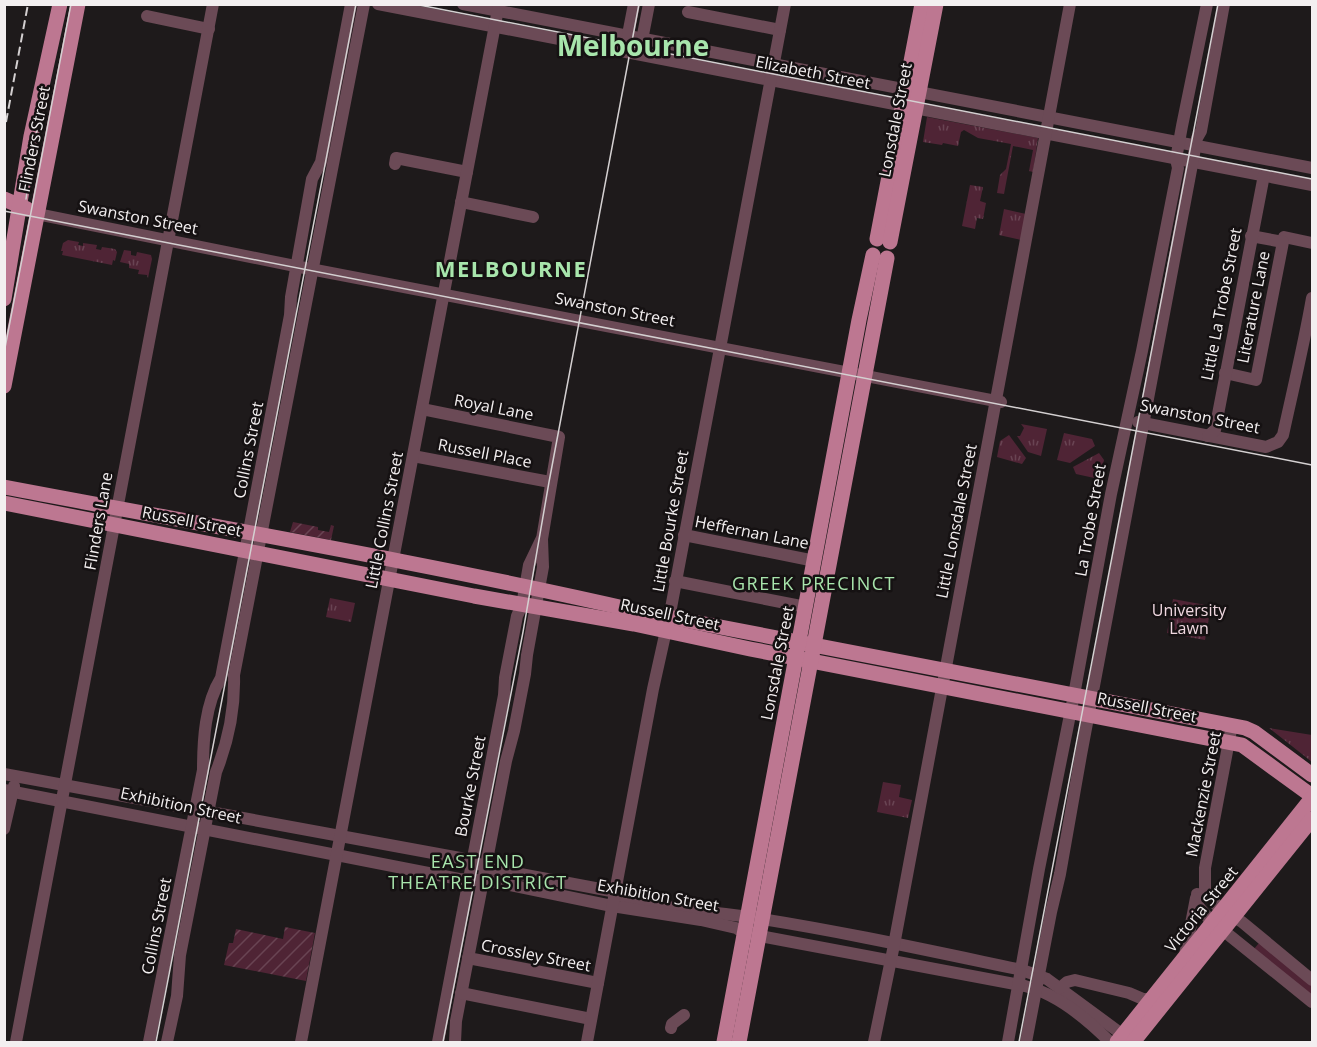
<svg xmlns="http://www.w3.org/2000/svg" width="1317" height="1047" viewBox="0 0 1317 1047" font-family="'Open Sans',sans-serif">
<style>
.grass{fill:url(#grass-tufts)}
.garden{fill:url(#garden-furrows)}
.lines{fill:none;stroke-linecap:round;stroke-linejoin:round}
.minor{stroke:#6b4a56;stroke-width:12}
.major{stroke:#bd7791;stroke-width:15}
.tram{stroke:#d4d0d1;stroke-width:1.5}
.rail{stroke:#d4d0d1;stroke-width:2;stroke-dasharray:9 4.5;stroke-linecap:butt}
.labels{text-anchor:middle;stroke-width:5;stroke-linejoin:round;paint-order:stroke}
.street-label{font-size:16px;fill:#f3eff0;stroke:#151112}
.park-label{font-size:16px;fill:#f0d8e0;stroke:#151112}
.neighbourhood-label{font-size:18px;letter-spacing:1.5px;fill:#a8e5ac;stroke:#151112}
.district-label{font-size:22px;font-weight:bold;letter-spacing:1.5px;fill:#a8e5ac;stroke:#151112}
.town-label{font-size:28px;font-weight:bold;fill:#a8e5ac;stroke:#151112}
</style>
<defs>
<pattern id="grass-tufts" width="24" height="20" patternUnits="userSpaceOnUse" patternTransform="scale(1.5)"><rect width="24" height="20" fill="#4f2435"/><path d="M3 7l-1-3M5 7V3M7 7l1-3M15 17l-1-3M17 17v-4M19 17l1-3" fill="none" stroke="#694453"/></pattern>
<pattern id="garden-furrows" width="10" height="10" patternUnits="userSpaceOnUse" patternTransform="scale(1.5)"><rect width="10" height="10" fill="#4f2435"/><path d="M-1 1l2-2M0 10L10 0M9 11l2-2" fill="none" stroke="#694453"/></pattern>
</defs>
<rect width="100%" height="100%" fill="#1e1a1b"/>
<!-- grass -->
<g class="grass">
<path d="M927 117 1038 138 1033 172 1029 171 1033 150 1013 146 1004 194 997 193 1000 175 1006 169 1011 144 978 138 964 130 961 132 958 146 943 143 942 145 923 142Z"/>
<path d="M970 185 983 187 980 201 986 203 983 219 977 218 975 229 962 226Z"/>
<path d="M1004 209 1026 214 1021 240 999 235Z"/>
<path d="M68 240 79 242 78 245 83 246V243L97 245 96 249 101 250 102 247 115 249 117 252 115 261 113 260 112 265 62 255 63 251H61L63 243Z"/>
<path d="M124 250 131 251V255L136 256 137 252 151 255 152 259 148 278 147 275 138 274 139 270 129 268V264L120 262Z"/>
<path d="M1021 424 1047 429 1041 456 1028 452 1017 436H1020L1024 428Z"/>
<path d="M1064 433 1092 439 1095 446 1070 463 1057 460Z"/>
<path d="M1009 435 1026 458 1022 464 997 457 1000 441Z"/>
<path d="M1099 453 1104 460 1099 479 1076 474 1073 467Z"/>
<path d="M330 598 355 603 351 622 326 617Z"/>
<path d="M1173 599 1211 606 1205 640 1167 633Z"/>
<path d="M1269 728 1312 735V762Z"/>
<path d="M883 782 901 785 899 797 912 800 908 818 877 812Z"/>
<path d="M1259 943 1312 985V996L1254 949Z"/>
</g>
<!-- garden -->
<g class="garden">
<path d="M293 522 318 527V530L329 532 331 525 334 526 331 540 290 532Z"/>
<path d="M285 927 315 933 306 981 224 965 229 943H233L236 929 283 939Z"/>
</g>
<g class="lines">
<!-- minor -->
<g class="minor">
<path d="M378 4 1312 185"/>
<path d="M463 4 1312 168"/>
<path d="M688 12 780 30"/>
<path d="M147 16 209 29"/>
<path d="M626 45 634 4"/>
<path d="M641 45 649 4"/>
<path d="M395 164 396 158 467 172"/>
<path d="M461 202 533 217"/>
<path d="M37 214 305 268 1001 402"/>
<path d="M1284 237 1312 243"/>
<path d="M1225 373 1256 380 1283 242 1251 236"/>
<path d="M422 409 559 437 542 539 543 567 527 655 525 674 514 731 506 761 456 1021 455 1042"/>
<path d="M1138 422 1266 447 1278 442 1283 435C1293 389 1304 344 1312 298"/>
<path d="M1208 436 1215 430 1264 175"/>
<path d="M413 456 550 482"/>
<path d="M684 535 815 561"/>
<path d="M675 581 806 607"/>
<path d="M1232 725 1205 868V890L1218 907 1242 922 1312 980"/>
<path d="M4 774 460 858 494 869 611 891C644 909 710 911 749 917 840 931 931 951 1022 970L1047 979 1123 1035"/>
<path d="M4 790 459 879 491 881 612 906 701 920 736 928 744 933 1025 986C1058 994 1087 1019 1110 1042"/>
<path d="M4 829 14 786"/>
<path d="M1197 894 1198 906 1209 919 1312 1002"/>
<path d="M1185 955 1196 898"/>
<path d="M468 958 598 983"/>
<path d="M1060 988 1067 982 1075 980 1129 993 1143 999H1152"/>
<path d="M461 993 591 1019"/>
<path d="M671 1028 672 1024 684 1015"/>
<path d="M16 1042 213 4"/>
<path d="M149 1042 203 770C203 740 205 704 221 678L290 315 291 297 312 179 321 162 351 4"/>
<path d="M167 1042 177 996 180 955 216 772C228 742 235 708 234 675L364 4"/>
<path d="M301 1042 499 4"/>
<path d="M438 1042 504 695 505 678 517 616 522 605 529 565 541 540"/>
<path d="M587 1042 653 689 671 608 785 4"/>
<path d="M874 1042 894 945 1070 4"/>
<path d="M1008 1042 1039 869 1074 695 1111 494 1142 351 1178 168 1176 159 1182 126 1207 4"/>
<path d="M1026 1042 1051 912 1060 874 1081 755 1197 138 1201 131 1224 4"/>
</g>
<!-- major -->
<g class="major">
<path d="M4 199 27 209"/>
<path d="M877 239 922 4"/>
<path d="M890 242 936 4"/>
<path d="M4 299 31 136 60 4"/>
<path d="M4 386 78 4"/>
<path d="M4 487C215 527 428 563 637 611L1245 728 1254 732 1312 775"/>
<path d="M4 503 474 596 634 624 750 649 1242 745 1312 796"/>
<path d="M724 1042 859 320 873 255"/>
<path d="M739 1042 887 258"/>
<path d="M1117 1042 1312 798"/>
<path d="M1133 1042 1312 819"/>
</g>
<!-- tram -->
<g class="tram">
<path d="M414 4 1312 179"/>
<path d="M26 199 34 143 45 96"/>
<path d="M4 211 1312 465"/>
<path d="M4 353 71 4"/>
<path d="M156 1042 356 4"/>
<path d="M443 1042 523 632 549 482 639 4"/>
<path d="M1019 1042 1218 4"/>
</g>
<!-- rail -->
<path class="rail" d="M6 122 28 4"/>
</g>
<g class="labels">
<!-- street labels -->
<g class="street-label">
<text transform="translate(813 72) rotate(11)" y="6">Elizabeth Street</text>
<text transform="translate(895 120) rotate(-79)" y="6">Lonsdale Street</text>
<text transform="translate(34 139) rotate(-79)" y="6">Flinders Street</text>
<text transform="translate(138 217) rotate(11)" y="6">Swanston Street</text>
<text transform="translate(1221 304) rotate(-79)" y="6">Little La Trobe Street</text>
<text transform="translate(1253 307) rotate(-79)" y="6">Literature Lane</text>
<text transform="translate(615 309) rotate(11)" y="6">Swanston Street</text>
<text transform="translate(494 407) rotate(11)" y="6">Royal Lane</text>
<text transform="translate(1200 416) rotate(11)" y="6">Swanston Street</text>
<text transform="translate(248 450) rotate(-79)" y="6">Collins Street</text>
<text transform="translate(485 453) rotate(11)" y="6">Russell Place</text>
<text transform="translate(384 520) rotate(-79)" y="6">Little Collins Street</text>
<text transform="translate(1090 520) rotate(-80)" y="6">La Trobe Street</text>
<text transform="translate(98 521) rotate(-80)" y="6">Flinders Lane</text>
<text transform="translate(192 521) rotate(11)" y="6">Russell Street</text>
<text transform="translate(670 521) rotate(-80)" y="6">Little Bourke Street</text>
<text transform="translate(956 521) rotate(-79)" y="6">Little Lonsdale Street</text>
<text transform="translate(752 532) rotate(11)" y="6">Heffernan Lane</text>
<text transform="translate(670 614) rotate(12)" y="6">Russell Street</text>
<text transform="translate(777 663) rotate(-79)" y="6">Lonsdale Street</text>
<text transform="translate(1147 707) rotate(11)" y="6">Russell Street</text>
<text transform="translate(470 786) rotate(-79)" y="6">Bourke Street</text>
<text transform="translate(1203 794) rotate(-79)" y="6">Mackenzie Street</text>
<text transform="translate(181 805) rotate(12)" y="6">Exhibition Street</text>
<text transform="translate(658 895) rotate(10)" y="6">Exhibition Street</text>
<text transform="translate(1201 909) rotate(-51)" y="6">Victoria Street</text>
<text transform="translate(156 926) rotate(-79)" y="6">Collins Street</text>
<text transform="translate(536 955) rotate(11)" y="6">Crossley Street</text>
</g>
<!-- park labels -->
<g class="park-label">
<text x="1189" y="616">University<tspan x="1189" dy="18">Lawn</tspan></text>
</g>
<!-- neighbourhood labels -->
<g class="neighbourhood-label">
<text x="814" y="590">GREEK PRECINCT</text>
<text x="478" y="868">EAST END<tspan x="478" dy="21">THEATRE DISTRICT</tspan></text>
</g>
<!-- district labels -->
<g class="district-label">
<text x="511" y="277">MELBOURNE</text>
</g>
<!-- town labels -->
<g class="town-label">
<text x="633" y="56">Melbourne</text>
</g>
</g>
<!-- border -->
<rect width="1317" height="1047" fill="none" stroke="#f3eff0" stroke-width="12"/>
</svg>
